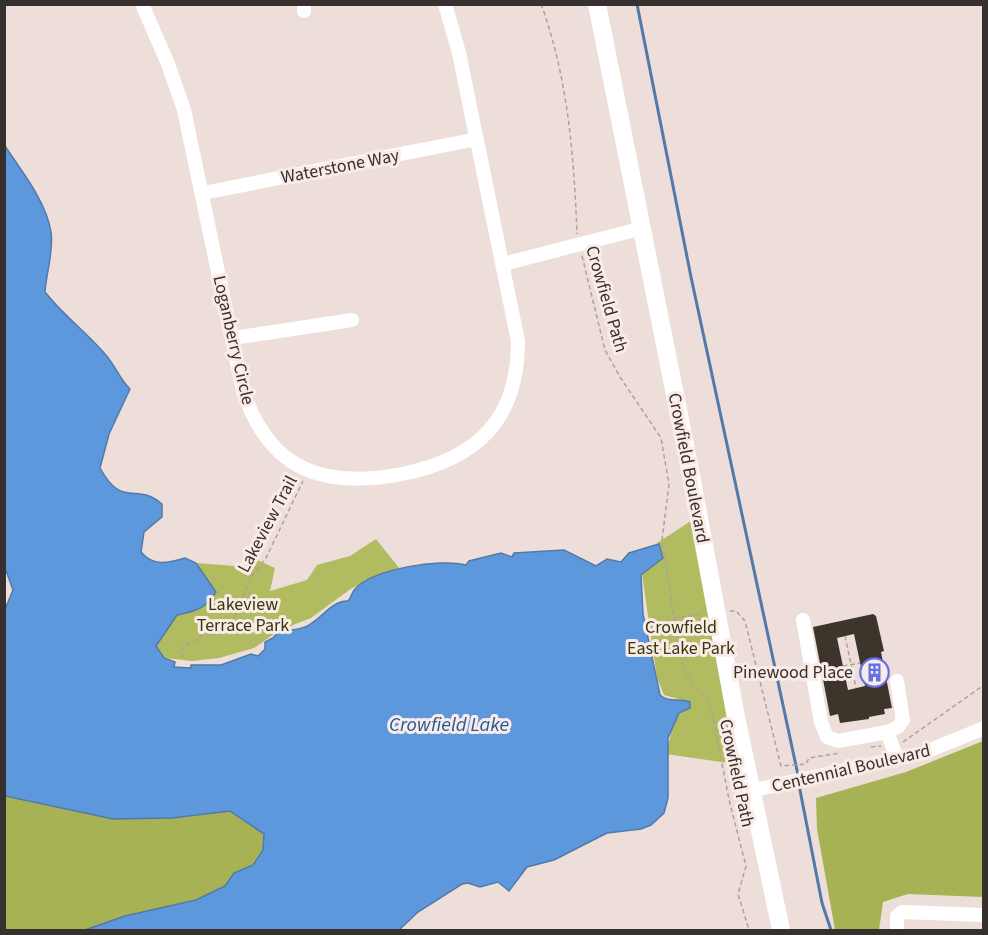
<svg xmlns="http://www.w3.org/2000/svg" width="988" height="935" viewBox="0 0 988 935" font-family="'Source Sans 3',sans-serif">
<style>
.green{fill:#b1bc61}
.forest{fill:#a7b255}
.water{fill:#5e98dc;stroke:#5279a8;stroke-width:1.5}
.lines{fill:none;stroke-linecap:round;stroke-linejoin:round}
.stream{stroke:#5279a8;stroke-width:3}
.building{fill:#3d342c;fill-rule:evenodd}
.path{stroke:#aea19d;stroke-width:1.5;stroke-dasharray:4.5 3;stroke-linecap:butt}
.minor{stroke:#fff;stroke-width:14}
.major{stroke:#fff;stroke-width:18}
.labels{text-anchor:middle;stroke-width:6;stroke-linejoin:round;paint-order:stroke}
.street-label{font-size:18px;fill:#36302e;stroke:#fbebe6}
.park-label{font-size:18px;fill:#353912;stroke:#fbebe6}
.poi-label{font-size:18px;fill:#36302e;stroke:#fbebe6;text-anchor:end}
.water-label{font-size:20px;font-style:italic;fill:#1e5998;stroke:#fbebe6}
</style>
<rect width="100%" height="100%" fill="#eeded9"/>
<!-- green -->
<g class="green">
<path d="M691 521 700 559 735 764 666 754 675 717 690 707 689 702 664 695 657 678 642 574 647 566 662 557 657 543Z"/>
<path d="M376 539 399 568 352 588 311 618 280 630 254 648 219 658 192 661 164 658 156 646 177 615C194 612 207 608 216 592L196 563 248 567 253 558 275 568 270 591 307 580 317 565 350 556Z"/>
</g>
<!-- forest -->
<g class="forest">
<path d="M983 741V897L908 894 883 902 879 930H835L817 829 816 798 906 772Z"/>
<path d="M4 796 73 809 230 811 264 834V850L253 865 234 873 225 886 196 900 125 916 85 930H5Z"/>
</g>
<!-- water -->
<path class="water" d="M5 146C22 172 46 201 51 232 54 250 46 274 45 292 63 315 86 332 105 354 115 365 119 378 130 389L109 434 100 468C123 510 136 481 162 504V517L144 532 141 552C153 567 169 563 185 558L196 563 216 592C207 608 194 612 177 615L156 646 164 658 175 662 174 667 191 668V665H221L251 654 258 656 265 649V642L273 638 280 630C291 630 303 630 312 623 323 616 334 600 348 601 352 597 351 593 355 589 373 569 440 558 466 565L469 561 501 553 512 557 514 553 564 550 596 566 607 559 621 562 629 553 659 544 663 558 641 575 643 614 660 695C668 703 679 698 690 702V708L679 713 668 738V798L664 813 651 825 641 829 607 833 554 860 527 867 509 891 498 882 480 887 468 883 462 884 418 912 399 930H85L125 916 196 900 225 886 234 873 253 865 263 850 264 834 230 811 172 818 113 819 5 796 4 612 13 590 4 565Z"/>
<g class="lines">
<!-- stream -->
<g class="stream">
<path d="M637 4 691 277 798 775"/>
<path d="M799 785 822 903 831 930"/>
</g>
</g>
<!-- building -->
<path class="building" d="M873 614 876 616 884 651 881 652 892 708 884 709 885 714 869 717V719L840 723 838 714 830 716 813 627ZM854 634 865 686 848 690 837 638Z"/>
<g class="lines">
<!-- path -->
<g class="path">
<path d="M541 4C568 78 574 156 577 234"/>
<path d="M582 256 605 350 620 377 661 438 669 484 662 540 677 638 684 670 690 681 710 704 730 804 746 866 738 894 749 930"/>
<path d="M730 611H736L745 621 781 766 806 764 809 758 840 753"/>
<path d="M674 618 701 614"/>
<path d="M845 636 856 688"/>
<path d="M182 658 183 647 202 636 228 632 251 577 266 558 303 481"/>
<path d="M843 666 860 663"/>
<path d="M903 742 984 685"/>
<path d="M871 747 881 746"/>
</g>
<!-- minor -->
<g class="minor">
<path d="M142 4 168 64 184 110 243 391C270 471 324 489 402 474 477 459 518 420 518 341L459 53 445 4"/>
<path d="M304 4V11"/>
<path d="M203 193 477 139"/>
<path d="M503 264 643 228"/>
<path d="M233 338 352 320"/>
<path d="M803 620 821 722 827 737 838 741 887 732 897 759"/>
<path d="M887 732 898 727 903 720 897 681"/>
<path d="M750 791 923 753 984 728"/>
<path d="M897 930V916L902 912 984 915"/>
</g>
<!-- major -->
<path class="major" d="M597 4 690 470 735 712 781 930"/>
</g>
<!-- icons -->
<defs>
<symbol id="building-ring" viewBox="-11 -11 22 22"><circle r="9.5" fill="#fbebe6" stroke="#6371e9" stroke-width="1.5"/><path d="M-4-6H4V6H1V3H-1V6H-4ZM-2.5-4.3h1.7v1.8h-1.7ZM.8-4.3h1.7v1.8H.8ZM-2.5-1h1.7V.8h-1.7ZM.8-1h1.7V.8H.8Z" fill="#6371e9"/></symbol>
</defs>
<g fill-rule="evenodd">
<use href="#building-ring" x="858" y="656" width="33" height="33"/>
</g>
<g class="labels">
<!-- street labels -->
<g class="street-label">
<text transform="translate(340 166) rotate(-11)" y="6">Waterstone Way</text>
<text transform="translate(607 299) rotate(74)" y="6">Crowfield Path</text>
<text transform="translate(234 340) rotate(77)" y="6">Loganberry Circle</text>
<text transform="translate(689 468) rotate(79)" y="6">Crowfield Boulevard</text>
<text transform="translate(267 524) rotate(-62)" y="6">Lakeview Trail</text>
<text transform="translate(851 768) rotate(-13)" y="6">Centennial Boulevard</text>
<text transform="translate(737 773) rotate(78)" y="6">Crowfield Path</text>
</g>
<!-- park labels -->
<g class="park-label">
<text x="243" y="610">Lakeview<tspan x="243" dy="21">Terrace Park</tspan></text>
<text x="681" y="633">Crowfield<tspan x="681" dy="21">East Lake Park</tspan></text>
</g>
<!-- poi labels -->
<g class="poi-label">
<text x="853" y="678">Pinewood Place</text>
</g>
<!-- water labels -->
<g class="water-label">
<text x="449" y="731">Crowfield Lake</text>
</g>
</g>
<!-- border -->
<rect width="988" height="935" fill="none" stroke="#36302e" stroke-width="12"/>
</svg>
